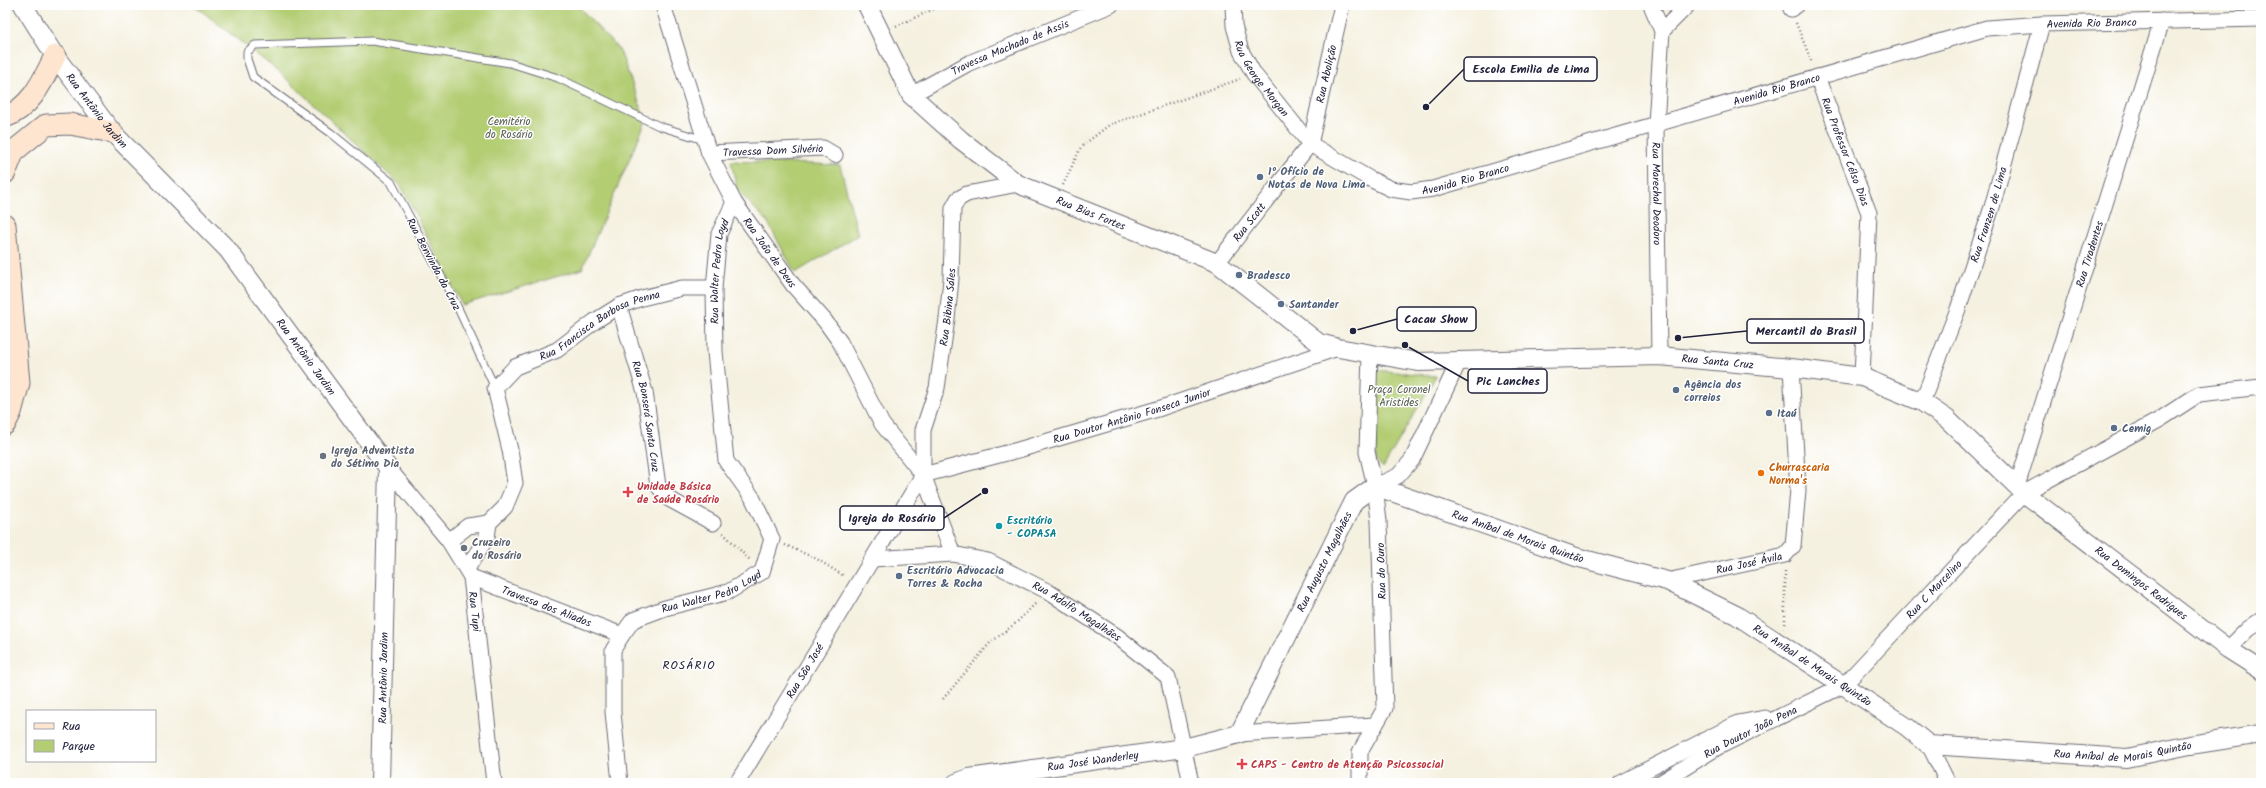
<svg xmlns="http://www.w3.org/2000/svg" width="2266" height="788" viewBox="0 0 2266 788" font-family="Kalam,sans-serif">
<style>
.green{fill:#b3cd73;stroke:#6a7857}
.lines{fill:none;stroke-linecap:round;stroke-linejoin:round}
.service-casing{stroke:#6c6a75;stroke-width:9}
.minor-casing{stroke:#6c6a75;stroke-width:17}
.tertiary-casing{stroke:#6c6a75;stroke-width:20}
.secondary-casing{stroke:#6c6a75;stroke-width:23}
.path{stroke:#6c6a75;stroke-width:2.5;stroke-dasharray:1 3;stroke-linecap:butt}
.service{stroke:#fff;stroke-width:7}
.minor{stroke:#fff;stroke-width:15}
.tertiary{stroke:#fff;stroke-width:18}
.secondary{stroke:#fde5d0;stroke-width:21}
.service-dot{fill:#5c6f8a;stroke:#fff;stroke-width:1.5}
.worship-dot{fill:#6b7280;stroke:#fff;stroke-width:1.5}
.food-dot{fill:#e8710a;stroke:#fff;stroke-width:1.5}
.health-dot{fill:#e0444e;stroke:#fff;stroke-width:1.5}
.culture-dot{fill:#0f9aa8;stroke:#fff;stroke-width:1.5}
.labels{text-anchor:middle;stroke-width:3;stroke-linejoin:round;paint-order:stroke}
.street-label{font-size:11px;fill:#22223b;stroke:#fff}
.park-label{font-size:11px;fill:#555e4f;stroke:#fff}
.service-label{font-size:11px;font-weight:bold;fill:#4e5e75;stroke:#fff;text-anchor:start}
.worship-label{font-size:11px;font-weight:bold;fill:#5b616d;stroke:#fff;text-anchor:start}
.food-label{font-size:11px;font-weight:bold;fill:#c56008;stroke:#fff;text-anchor:start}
.health-label{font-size:11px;font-weight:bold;fill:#be3a42;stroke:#fff;text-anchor:start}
.culture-label{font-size:11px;font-weight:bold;fill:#0d838f;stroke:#fff;text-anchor:start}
.neighbourhood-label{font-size:12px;letter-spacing:1px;fill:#22223b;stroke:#fff}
.leader{fill:none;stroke:#22223b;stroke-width:1.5}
.callout-dot{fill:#22223b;stroke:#fff;stroke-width:1.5}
.callout{fill:#fff;stroke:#22223b;stroke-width:1.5}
.callout-label{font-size:12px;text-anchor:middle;font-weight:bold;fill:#22223b}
</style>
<rect width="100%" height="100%" fill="#fff"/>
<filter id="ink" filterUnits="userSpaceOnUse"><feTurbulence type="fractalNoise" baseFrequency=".025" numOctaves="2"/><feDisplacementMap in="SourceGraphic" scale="8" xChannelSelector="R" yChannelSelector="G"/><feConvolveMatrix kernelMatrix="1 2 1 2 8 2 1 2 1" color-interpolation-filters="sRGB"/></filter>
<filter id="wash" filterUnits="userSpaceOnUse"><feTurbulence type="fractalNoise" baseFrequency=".012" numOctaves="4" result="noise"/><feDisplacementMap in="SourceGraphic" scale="16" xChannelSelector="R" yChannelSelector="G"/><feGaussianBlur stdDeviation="0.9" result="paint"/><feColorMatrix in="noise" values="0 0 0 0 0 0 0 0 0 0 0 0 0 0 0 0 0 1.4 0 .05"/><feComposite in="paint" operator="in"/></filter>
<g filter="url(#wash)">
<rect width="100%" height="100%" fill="#f5f1e0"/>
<!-- green -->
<g class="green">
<path d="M194 5H577L620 51 646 121 582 269 462 305 401 186 279 72Z"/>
<path d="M731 161 840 165 858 235 795 273 767 221 737 190Z"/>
<path d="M1376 370 1436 376 1383 468 1376 461Z"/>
</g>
</g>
<g filter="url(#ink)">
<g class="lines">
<defs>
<path id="service" d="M495 388 457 306 391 182 331 133 253 77 247 59V52L255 45 372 41 510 63 558 78 659 126 704 140"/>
<g id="minor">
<path id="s1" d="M663 5 709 153 734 202 793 285 825 321 840 342 882 424 923 475 953 554"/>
<path id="s2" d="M1233 5 1234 26 1241 51 1254 74 1310 144 1370 179 1391 189 1411 192 1433 189 1987 28 2042 24 2261 19"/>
<path id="s3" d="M1651 5 1662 31 1656 124 1659 356"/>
<path d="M1790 5 1791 9 1797 5"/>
<path d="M1662 31 1688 5"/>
<path id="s4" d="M1817 77 1869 213 1862 377"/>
<path id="s5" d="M911 95 969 63 1111 5"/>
<path id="s6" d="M709 153 823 148 835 155"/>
<path id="s7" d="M1217 263 1310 144 1342 5"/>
<path id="s8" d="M619 306 645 392 658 486 669 499 713 523"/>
<path id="s9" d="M1922 402 1958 309 1992 207 2042 24"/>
<path id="s10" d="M388 468 449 541 471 577 494 783"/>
<path id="s11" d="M923 475 1018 450 1161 408 1338 348"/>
<path id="s12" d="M923 475V430L937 388 947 319 951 279 953 208 958 199 967 194 1018 184"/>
<path d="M1375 486 1398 476 1412 460 1459 361"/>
<path id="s13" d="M2017 486 2162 21"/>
<path d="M449 541 468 526 489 523"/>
<path id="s14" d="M872 559 953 554 988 561 1047 591 1118 637 1168 677 1191 783"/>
<path id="s15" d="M467 569 487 537 489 523 505 507 515 483 510 450 495 388 515 367 557 350 595 321 619 306 642 298 682 288H714"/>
<path id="s16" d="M471 577 622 635"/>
<path id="s17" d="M1667 581 1785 555 1793 546 1798 490 1791 368"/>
<path d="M2228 649 2248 629 2261 620"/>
<path d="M1239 734 1374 725"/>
<path d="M1929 745 1948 783"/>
<path id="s18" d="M620 783 613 712V650L622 635 633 620 665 608 728 592 762 572 772 539 752 497 726 461 715 352 714 288 719 234 734 202"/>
<path id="s19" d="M737 783 923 475"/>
<path d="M1360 783V752L1385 708 1379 521 1375 486 1367 452 1370 354"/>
<path d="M1621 783 1738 723 1765 718"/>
<path id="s20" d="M1660 783 1718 747 1844 685 2024 493 2159 420 2199 394 2261 387"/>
</g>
<g id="tertiary">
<path id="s21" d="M23 5 55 56 112 132 228 250 388 468 380 783"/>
<path id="s22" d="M867 5 911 95 961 140 1018 184 1217 263 1319 343 1338 348 1418 362 1659 356 1791 368 1862 377 1922 402 1947 419 2024 493 2228 649 2261 670"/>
<path id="s23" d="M956 783 969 778 1184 748 1239 734 1354 501 1375 486 1576 557 1667 581 1736 615 1907 727 1929 745 2127 758 2190 745 2261 734"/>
</g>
<g id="secondary">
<path d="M5 117C32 107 43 80 55 56"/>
<path d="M5 173 14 151 46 125 70 124 112 132"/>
<path d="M5 225 19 383 11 412 5 424"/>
</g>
</defs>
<!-- service casing -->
<use href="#service" class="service-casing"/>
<!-- minor casing -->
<use href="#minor" class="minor-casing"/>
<!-- tertiary casing -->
<use href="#tertiary" class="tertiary-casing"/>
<!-- secondary casing -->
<use href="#secondary" class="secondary-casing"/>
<!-- path -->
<g class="path">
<path d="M1796 23 1812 63"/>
<path d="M896 26 943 5"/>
<path d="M1063 185 1081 147 1109 125 1240 79"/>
<path d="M723 533 750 560"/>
<path d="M785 545 817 559 844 576"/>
<path d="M1785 571V628"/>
<path d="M943 699 990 643 1016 623 1036 603"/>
</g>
<!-- service -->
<use href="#service" class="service"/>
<!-- minor -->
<use href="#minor" class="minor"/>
<!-- tertiary -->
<use href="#tertiary" class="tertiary"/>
<!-- secondary -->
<use href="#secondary" class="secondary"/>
</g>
</g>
<!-- markers -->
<g class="service-dot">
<circle cx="1260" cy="177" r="4"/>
<circle cx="1239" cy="275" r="4"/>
<circle cx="1281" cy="304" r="4"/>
<circle cx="1676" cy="390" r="4"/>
<circle cx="1769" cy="413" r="4"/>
<circle cx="2114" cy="428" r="4"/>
<circle cx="899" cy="576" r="4"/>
</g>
<g class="worship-dot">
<circle cx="323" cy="456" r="4"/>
<circle cx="464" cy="548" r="4"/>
</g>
<circle class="food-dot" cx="1761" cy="473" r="4"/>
<g class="health-dot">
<path d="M626 486h4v4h4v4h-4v4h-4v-4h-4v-4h4z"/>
<path d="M1240 758h4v4h4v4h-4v4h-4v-4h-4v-4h4z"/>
</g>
<circle class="culture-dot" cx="999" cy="526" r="4"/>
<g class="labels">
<!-- street labels -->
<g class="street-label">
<text dy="4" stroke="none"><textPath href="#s2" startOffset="980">Avenida Rio Branco</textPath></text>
<text dy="4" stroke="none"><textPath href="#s5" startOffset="110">Travessa Machado de Assis</textPath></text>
<text dy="4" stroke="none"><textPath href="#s7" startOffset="223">Rua Abolição</textPath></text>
<text dy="4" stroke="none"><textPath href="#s2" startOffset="81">Rua George Morgan</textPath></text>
<text dy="4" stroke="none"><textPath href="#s2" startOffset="656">Avenida Rio Branco</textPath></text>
<text dy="4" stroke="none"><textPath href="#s21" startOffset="129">Rua Antônio Jardim</textPath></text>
<text dy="4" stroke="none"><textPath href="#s6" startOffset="64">Travessa Dom Silvério</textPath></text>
<text dy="4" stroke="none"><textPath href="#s4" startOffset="80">Rua Professor Célso Dias</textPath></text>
<text dy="4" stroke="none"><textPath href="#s2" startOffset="332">Avenida Rio Branco</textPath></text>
<text dy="4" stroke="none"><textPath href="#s3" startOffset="191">Rua Marechal Deodoro</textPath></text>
<text dy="4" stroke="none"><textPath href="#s22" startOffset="318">Rua Bias Fortes</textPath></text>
<text dy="4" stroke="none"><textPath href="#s9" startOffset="199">Rua Franzen de Lima</textPath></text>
<text dy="4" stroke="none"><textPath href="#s7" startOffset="52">Rua Scott</textPath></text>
<text dy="4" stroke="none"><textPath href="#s1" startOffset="272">Rua João de Deus</textPath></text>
<text dy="4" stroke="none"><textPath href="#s13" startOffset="243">Rua Tiradentes</textPath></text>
<text transform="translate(434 264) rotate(62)" y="4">Rua Benvinda da Cruz</text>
<text dy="4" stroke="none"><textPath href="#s18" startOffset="624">Rua Walter Pedro Loyd</textPath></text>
<text dy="4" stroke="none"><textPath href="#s12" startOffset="171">Rua Bibina Sáles</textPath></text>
<text dy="4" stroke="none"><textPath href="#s15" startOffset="322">Rua Francisca Barbosa Penna</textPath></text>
<text dy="4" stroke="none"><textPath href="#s21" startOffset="453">Rua Antônio Jardim</textPath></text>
<text dy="4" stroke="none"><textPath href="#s22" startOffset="984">Rua Santa Cruz</textPath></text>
<text dy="4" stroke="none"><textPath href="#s11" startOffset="217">Rua Doutor Antônio Fonseca Junior</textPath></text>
<text dy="4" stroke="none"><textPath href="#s8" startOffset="114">Rua Bonserá Santa Cruz</textPath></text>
<text dy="4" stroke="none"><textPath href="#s23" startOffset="725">Rua Aníbal de Morais Quintão</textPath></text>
<text dy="4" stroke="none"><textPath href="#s23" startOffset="480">Rua Augusto Magalhães</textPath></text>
<text dy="4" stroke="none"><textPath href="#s17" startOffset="84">Rua José Ávila</textPath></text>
<text transform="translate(1381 571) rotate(-92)" y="4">Rua do Ouro</text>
<text dy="4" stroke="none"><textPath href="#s22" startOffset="1479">Rua Domingos Rodrigues</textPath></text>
<text dy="4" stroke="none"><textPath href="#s20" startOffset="340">Rua C Marcelino</textPath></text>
<text dy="4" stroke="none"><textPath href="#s18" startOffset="253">Rua Walter Pedro Loyd</textPath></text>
<text dy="4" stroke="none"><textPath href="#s16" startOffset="81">Travessa dos Aliados</textPath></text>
<text dy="4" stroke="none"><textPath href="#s10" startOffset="172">Rua Tupi</textPath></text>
<text dy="4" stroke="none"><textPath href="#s14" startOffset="219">Rua Adolfo Magalhães</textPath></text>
<text dy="4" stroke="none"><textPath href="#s23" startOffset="1049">Rua Aníbal de Morais Quintão</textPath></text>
<text dy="4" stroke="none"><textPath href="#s19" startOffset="131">Rua São José</textPath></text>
<text transform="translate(383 678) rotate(-89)" y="4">Rua Antônio Jardim</text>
<text dy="4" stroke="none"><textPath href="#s20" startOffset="104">Rua Doutor João Pena</textPath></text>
<text dy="4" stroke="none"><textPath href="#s23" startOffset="1385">Rua Aníbal de Morais Quintão</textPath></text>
<text dy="4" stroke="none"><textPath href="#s23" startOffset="139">Rua José Wanderley</textPath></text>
</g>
<!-- park labels -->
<g class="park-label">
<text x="509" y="125">Cemitério<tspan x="509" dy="13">do Rosário</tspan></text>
<text x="1399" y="393">Praça Coronel<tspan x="1399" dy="13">Aristides</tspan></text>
</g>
<!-- service labels -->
<g class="service-label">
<text x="1268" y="175">1º Ofício de<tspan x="1268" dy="13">Notas de Nova Lima</tspan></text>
<text x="1247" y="279">Bradesco</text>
<text x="1289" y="308">Santander</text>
<text x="1684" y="388">Agência dos<tspan x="1684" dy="13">correios</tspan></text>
<text x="1777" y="417">Itaú</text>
<text x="2122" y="432">Cemig</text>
<text x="907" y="574">Escritório Advocacia<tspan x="907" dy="13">Torres &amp; Rocha</tspan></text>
</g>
<!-- worship labels -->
<g class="worship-label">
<text x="331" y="454">Igreja Adventista<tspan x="331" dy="13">do Sétimo Dia</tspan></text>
<text x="472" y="546">Cruzeiro<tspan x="472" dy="13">do Rosário</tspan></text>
</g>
<!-- food labels -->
<g class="food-label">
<text x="1769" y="471">Churrascaria<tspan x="1769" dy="13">Norma's</tspan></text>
</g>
<!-- health labels -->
<g class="health-label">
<text x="637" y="490">Unidade Básica<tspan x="637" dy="13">de Saúde Rosário</tspan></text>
<text x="1251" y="768">CAPS - Centro de Atenção Psicossocial</text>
</g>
<!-- culture labels -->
<g class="culture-label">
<text x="1007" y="524">Escritório<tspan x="1007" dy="13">- COPASA</tspan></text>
</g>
<!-- neighbourhood labels -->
<g class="neighbourhood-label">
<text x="689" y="669">ROSÁRIO</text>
</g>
</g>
<!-- callouts -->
<path class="leader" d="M1426 107L1464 69M1353 331L1397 319M1678 338L1747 331M1405 345L1468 381M985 491L944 518"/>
<g class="callout-dot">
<circle cx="1426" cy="107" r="4"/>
<circle cx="1353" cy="331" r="4"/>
<circle cx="1678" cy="338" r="4"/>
<circle cx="1405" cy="345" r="4"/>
<circle cx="985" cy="491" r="4"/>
</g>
<g class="callout">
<rect x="1464" y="57" width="133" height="24" rx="4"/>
<rect x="1397" y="307" width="79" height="24" rx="4"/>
<rect x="1747" y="319" width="117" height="24" rx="4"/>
<rect x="1468" y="369" width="79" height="24" rx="4"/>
<rect x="840" y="506" width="104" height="24" rx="4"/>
</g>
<g class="callout-label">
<text x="1531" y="73">Escola Emilia de Lima</text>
<text x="1436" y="323">Cacau Show</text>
<text x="1806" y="335">Mercantil do Brasil</text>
<text x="1508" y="385">Pic Lanches</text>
<text x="892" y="522">Igreja do Rosário</text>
</g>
<!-- margin -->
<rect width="2266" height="788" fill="none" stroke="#fff" stroke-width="20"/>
<!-- legend -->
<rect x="26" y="710" width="130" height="52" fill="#ffffff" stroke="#a7a7b1"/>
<rect x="34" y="723" width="20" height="6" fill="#fde5d0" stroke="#a7a7b1"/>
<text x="62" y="730" font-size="12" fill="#22223b">Rua</text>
<rect x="34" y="740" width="20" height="12" fill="#b3cd73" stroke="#a7a7b1"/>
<text x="62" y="750" font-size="12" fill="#22223b">Parque</text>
</svg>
